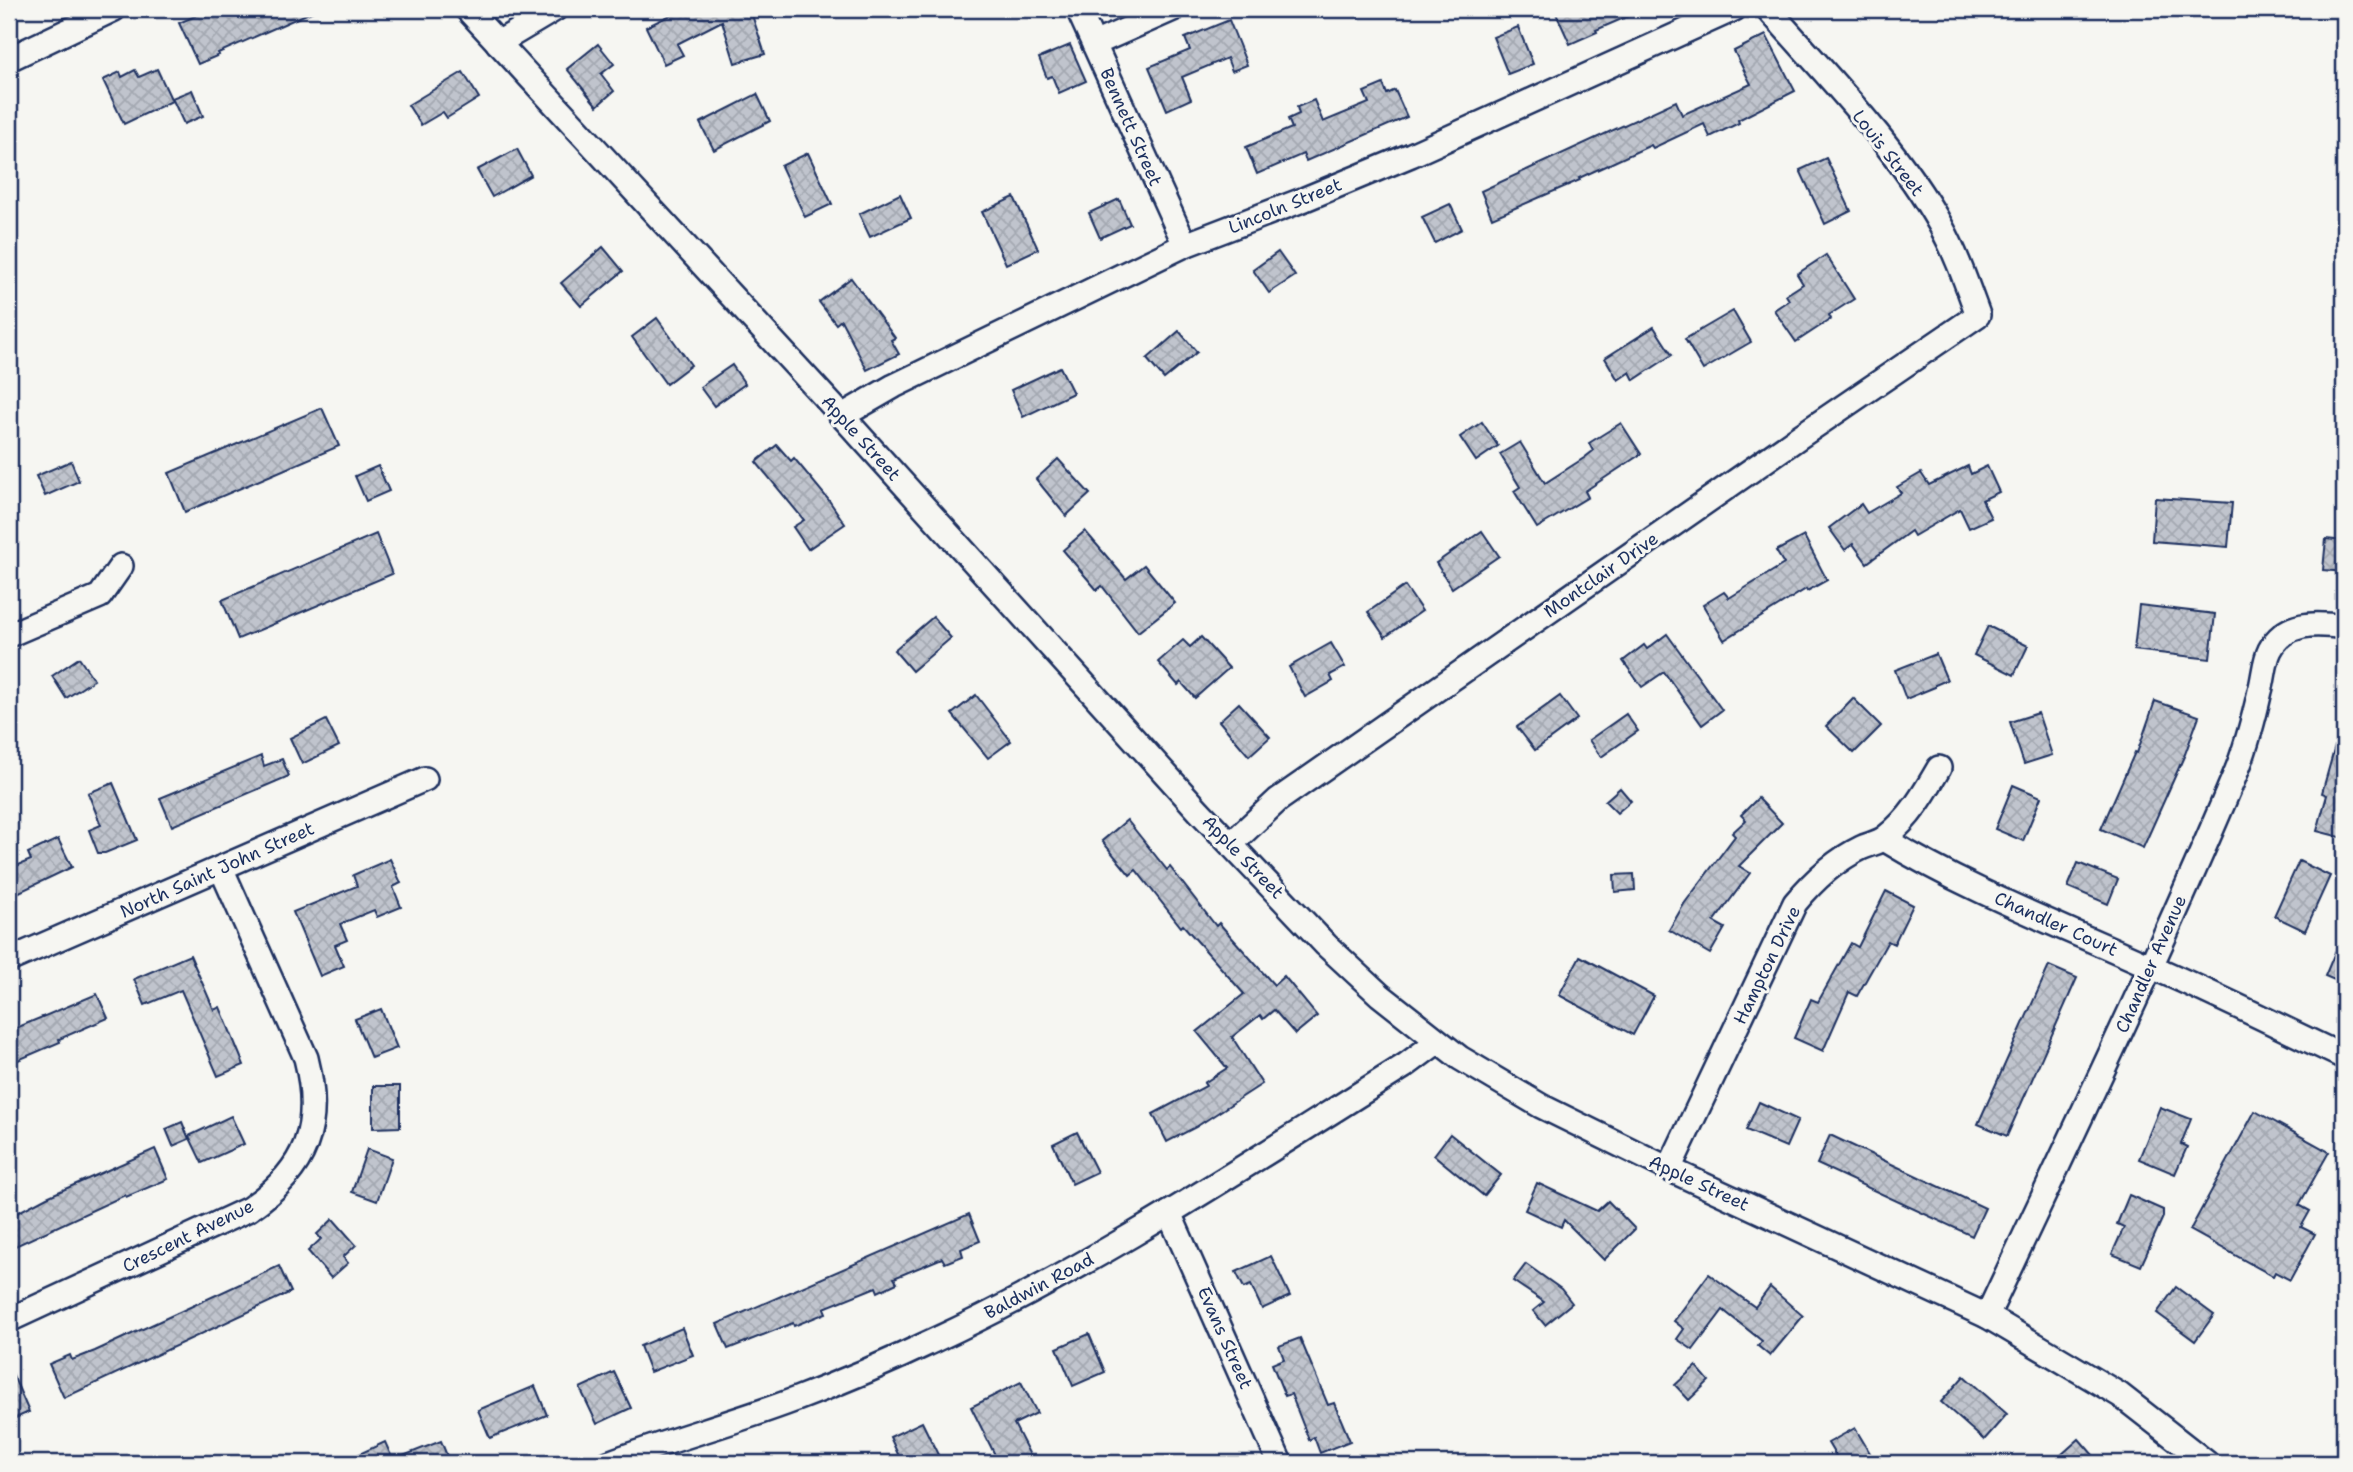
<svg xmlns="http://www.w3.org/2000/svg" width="2353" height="1472" viewBox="0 0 2353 1472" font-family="'Shantell Sans',sans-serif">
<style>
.building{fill:url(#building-cross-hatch);stroke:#1b2f5e;stroke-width:2}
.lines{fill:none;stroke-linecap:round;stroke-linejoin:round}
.minor-casing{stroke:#1b2f5e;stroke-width:28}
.minor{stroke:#f6f6f2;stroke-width:23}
.labels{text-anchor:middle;stroke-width:6;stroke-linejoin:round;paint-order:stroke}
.street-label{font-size:18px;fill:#1b2f5e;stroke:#f6f6f2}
</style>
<defs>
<pattern id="building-cross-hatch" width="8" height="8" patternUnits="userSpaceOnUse" patternTransform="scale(1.75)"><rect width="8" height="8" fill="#c0c4cd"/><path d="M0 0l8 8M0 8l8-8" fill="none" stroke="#a4a9b2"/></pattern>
</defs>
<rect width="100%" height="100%" fill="#f6f6f2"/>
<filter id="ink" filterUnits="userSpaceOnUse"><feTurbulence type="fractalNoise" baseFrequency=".0143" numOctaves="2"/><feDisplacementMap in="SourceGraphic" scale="14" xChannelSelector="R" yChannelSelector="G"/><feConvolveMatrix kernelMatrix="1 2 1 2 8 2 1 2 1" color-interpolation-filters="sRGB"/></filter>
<g filter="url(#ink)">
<!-- building -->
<g class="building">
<path d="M211 9H318L218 53 219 55 198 64 179 23Z"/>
<path d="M683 9H750L765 54 735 63 722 21 677 44 683 55 664 64 646 27Z"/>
<path d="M1554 9H1645L1596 30 1597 32 1570 44Z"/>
<path d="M1229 20 1247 65 1232 71 1227 58 1182 77 1191 99 1167 110 1149 67 1190 50 1185 38Z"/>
<path d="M1518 27 1533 64 1508 74 1493 37Z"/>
<path d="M1766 35 1795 91 1738 120 1739 123 1710 137 1704 124 1653 148 1651 145 1579 178 1580 180 1492 218 1481 191 1676 101 1682 115 1751 84 1734 51Z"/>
<path d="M598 44 614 64 601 74 614 91 597 106 567 69Z"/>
<path d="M1070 45 1086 81 1059 93 1052 76 1047 78 1039 58Z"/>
<path d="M157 69 172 101 124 124 103 80 120 72 122 77 135 70 139 77Z"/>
<path d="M463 72 479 98 447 118 443 112 421 125 408 105Z"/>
<path d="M1383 84 1387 94 1395 90 1407 117 1306 161 1303 154 1257 174 1246 147 1292 128 1288 119 1299 114 1297 107 1314 100 1323 122 1369 103 1364 92Z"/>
<path d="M192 90 203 116 184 124 172 98Z"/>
<path d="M757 94 770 121 714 150 700 123Z"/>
<path d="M517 149 531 175 492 197 477 170Z"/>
<path d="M808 153 832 204 805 217 781 166Z"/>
<path d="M1826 158 1851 211 1825 224 1800 170Z"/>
<path d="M900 194 911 218 870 237 859 214Z"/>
<path d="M1014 197 1038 249 1006 264 982 212Z"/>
<path d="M1119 199 1130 224 1100 238 1089 213Z"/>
<path d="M1450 204 1462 229 1435 243 1422 217Z"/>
<path d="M603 247 623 271 581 306 561 283Z"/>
<path d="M1278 252 1295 276 1269 293 1253 270Z"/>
<path d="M1826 255 1854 299 1829 315 1831 319 1796 342 1774 310 1789 300 1786 295 1803 284 1797 274Z"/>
<path d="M851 278 895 338 891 340 899 354 867 370 841 320 836 324 819 302Z"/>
<path d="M1733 311 1751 342 1703 370 1685 339Z"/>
<path d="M657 318 691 365 666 384 632 337Z"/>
<path d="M1654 327 1672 355 1634 380 1630 372 1618 380 1605 358Z"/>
<path d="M1179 331 1197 352 1164 379 1147 359Z"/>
<path d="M732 365 745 384 714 406 700 387Z"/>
<path d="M1060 367 1073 393 1023 417 1011 390Z"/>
<path d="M322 408 339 446 185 512 169 473Z"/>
<path d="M1482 422 1498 446 1476 461 1460 437Z"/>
<path d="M1621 423 1641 454 1585 491 1588 497 1537 528 1514 491 1520 487 1500 454 1520 442 1545 483 1584 458 1593 451 1589 443Z"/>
<path d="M777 445 791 461 794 458 828 499 845 524 808 549 793 527 804 520 756 462Z"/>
<path d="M1058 459 1090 494 1066 516 1036 479Z"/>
<path d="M71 461 79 481 45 496 36 476Z"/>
<path d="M378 466 389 491 366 501 355 476Z"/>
<path d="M1968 466 1971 474 1987 466 1999 492 1982 500 1991 518 1969 528 1960 509 1914 536 1911 531 1867 563 1853 544 1845 550 1829 528 1861 504 1867 513 1901 493 1897 487 1921 473 1929 485Z"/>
<path d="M2155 498 2232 503 2228 547 2152 541Z"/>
<path d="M1085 531 1126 579 1144 565 1175 603 1138 632 1102 586 1097 590 1063 550Z"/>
<path d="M1482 531 1499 556 1452 588 1436 563Z"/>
<path d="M376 534 392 574 238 639 222 600Z"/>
<path d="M1804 536 1827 580 1807 591 1806 589 1724 640 1703 605 1724 592 1729 598 1784 564 1776 551Z"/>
<path d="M2326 539 2344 541V572L2323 570Z"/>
<path d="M1405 586 1422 611 1385 637 1368 612Z"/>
<path d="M2139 605 2215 614 2210 659 2134 650Z"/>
<path d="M933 617 951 638 912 671 894 650Z"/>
<path d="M1988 626 2028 646 2014 675 1974 655Z"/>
<path d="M1667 634 1722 710 1702 725 1664 672 1642 687 1623 661 1644 645 1647 649Z"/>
<path d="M1201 637 1229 668 1195 698 1181 682 1178 685 1158 662 1183 640 1190 647Z"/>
<path d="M1331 643 1345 667 1330 675 1333 681 1305 697 1289 667Z"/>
<path d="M1936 654 1947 680 1935 685V687L1906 699 1895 670Z"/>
<path d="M79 658 94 680 66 698 52 676Z"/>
<path d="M976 695 1011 741 988 758 952 714Z"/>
<path d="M1560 696 1577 719 1535 750 1517 727Z"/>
<path d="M1853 698 1881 726 1854 753 1826 726Z"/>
<path d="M2155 701 2199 716 2185 754 2143 848 2101 829 2135 752 2137 753Z"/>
<path d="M1239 703 1270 737 1249 756 1219 721Z"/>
<path d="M2038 713 2052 755 2024 764 2010 722Z"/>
<path d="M1626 714 1638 731 1601 757 1589 740Z"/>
<path d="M326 720 339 746 302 764 290 738Z"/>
<path d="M2339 732H2344V838L2317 831 2327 795 2322 793Z"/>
<path d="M261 756 264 766 282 759 289 776 172 826 160 798Z"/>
<path d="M113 783 137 840 105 853H98L89 830 101 825 88 793Z"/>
<path d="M2013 785 2041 797 2023 841 1995 829Z"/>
<path d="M1620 788 1631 801 1617 813 1605 801Z"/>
<path d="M1758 798 1782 823 1739 866 1750 873 1714 922 1725 928 1710 954 1669 930 1684 904 1735 836 1732 833 1746 820 1741 815Z"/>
<path d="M1127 820 1167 870 1170 867 1216 926 1219 923 1274 985 1284 976 1317 1016 1295 1034 1274 1010 1263 1019 1260 1015 1232 1037 1262 1084 1196 1127 1167 1142 1153 1114 1206 1086 1204 1083 1227 1068 1197 1032 1244 994 1183 925 1181 927 1136 870 1130 875 1102 841Z"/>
<path d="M58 839 72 867 9 897V869L31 860 28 853Z"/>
<path d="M390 859 401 883 393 887 401 907 377 917 374 910 340 924 347 940 335 945 344 966 320 976 293 912 357 886 353 875Z"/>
<path d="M2299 861 2330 876 2305 931 2274 916Z"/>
<path d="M2078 863 2118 879 2108 904 2068 887Z"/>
<path d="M1634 874 1635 890 1615 892 1614 875Z"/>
<path d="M1886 891 1913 905 1894 944 1888 941 1857 996 1849 992 1823 1051 1794 1038 1811 999 1818 1002 1851 943 1858 947Z"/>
<path d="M2344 931V984L2325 976Z"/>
<path d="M190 955 214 1010 220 1007 244 1065 218 1076 181 990 145 1005 134 979Z"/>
<path d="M1580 956 1654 996 1633 1035 1559 995Z"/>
<path d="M2049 966 2077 978 2007 1136 1978 1124Z"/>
<path d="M97 994 108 1018 59 1039 60 1042 9 1064V1031Z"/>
<path d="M381 1009 397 1048 371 1058 355 1019Z"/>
<path d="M373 1086H400V1127L373 1128Z"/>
<path d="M1759 1102 1798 1120 1786 1147 1746 1130Z"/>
<path d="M2160 1107 2191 1119 2181 1144 2187 1147 2175 1174 2139 1159Z"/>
<path d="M2255 1111 2329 1152 2299 1205 2310 1211 2301 1227 2315 1234 2290 1280 2275 1272 2273 1276 2190 1230Z"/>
<path d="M231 1116 244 1144 202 1163 189 1136Z"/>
<path d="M182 1122 189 1139 173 1146 166 1129Z"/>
<path d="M1077 1132 1097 1172 1072 1184 1053 1144Z"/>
<path d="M1450 1134 1501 1175 1484 1196 1434 1155Z"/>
<path d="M1830 1135 1985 1208 1972 1236 1817 1164Z"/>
<path d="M155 1149 168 1179 126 1197 125 1195 9 1249V1217L47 1197Z"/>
<path d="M367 1149 392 1158 377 1201 352 1192Z"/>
<path d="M1537 1183 1597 1211 1608 1201 1635 1229 1604 1260 1564 1220 1561 1227 1525 1210Z"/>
<path d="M2129 1195 2163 1210V1217L2141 1266 2112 1254 2124 1227 2117 1224Z"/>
<path d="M969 1214 980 1241 961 1249 963 1256 945 1263 942 1258 894 1278 897 1283 878 1292 876 1287 824 1308 826 1313 794 1326 793 1323 728 1349 717 1324Z"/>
<path d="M333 1219 356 1245 343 1257 348 1263 331 1278 308 1251 321 1239 317 1234Z"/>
<path d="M1271 1256 1290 1296 1262 1309 1251 1285 1244 1288 1236 1272Z"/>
<path d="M1526 1264 1561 1289 1572 1303 1545 1325 1533 1311 1544 1302 1513 1281Z"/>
<path d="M279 1266 291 1292 64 1398 49 1364 70 1355 72 1360 95 1351Z"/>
<path d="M1709 1274 1755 1307 1770 1287 1803 1316 1770 1356 1758 1346 1762 1341 1723 1310 1693 1350 1677 1339 1684 1329 1674 1321Z"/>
<path d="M2176 1287 2214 1315 2195 1341 2157 1313Z"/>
<path d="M682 1328 693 1355 650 1372 640 1346Z"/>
<path d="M1089 1334 1105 1372 1073 1386 1057 1348Z"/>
<path d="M1300 1338 1328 1405 1334 1403 1350 1441 1320 1453 1314 1437 1309 1440 1291 1394 1285 1396 1272 1364 1284 1359 1279 1346Z"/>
<path d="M9 1366 29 1412 9 1421Z"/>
<path d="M1696 1366 1709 1381 1689 1400 1675 1385Z"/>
<path d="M614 1372 631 1408 597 1424 580 1388Z"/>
<path d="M1964 1376 2007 1414 1984 1440 1941 1402Z"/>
<path d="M1021 1382 1037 1413 1014 1424 1034 1463H999L971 1407Z"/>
<path d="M535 1386 547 1415 490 1438 478 1410Z"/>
<path d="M922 1422 942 1463H902L890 1437Z"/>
<path d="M1855 1428 1876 1463H1840L1828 1443Z"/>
<path d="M2079 1439 2100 1463H2052Z"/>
<path d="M441 1441 450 1463H340L385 1442 393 1460Z"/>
</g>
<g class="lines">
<defs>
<g id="minor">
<path d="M467 9 842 416 1199 811 1326 945 1380 995 1460 1058 1541 1106 1669 1169 1987 1316 2120 1395 2207 1463"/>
<path d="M1078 9 1185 245"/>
<path d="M498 43 555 9"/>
<path d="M1094 44 1173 9"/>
<path d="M9 59 114 9"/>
<path d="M842 416 894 386 1185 245 1305 199 1411 155 1734 9"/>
<path d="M9 635 100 596 121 566"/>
<path d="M1884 839C1969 891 2062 926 2152 967 2217 995 2280 1027 2344 1057"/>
<path d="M1231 844 1278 800 1799 437 1978 315C1967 285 1957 255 1941 226 1898 148 1827 76 1768 9"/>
<path d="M9 960 425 779"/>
<path d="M1669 1169 1795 903C1814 880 1834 861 1861 848 1869 844 1879 843 1886 837 1910 818 1924 794 1939 768"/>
<path d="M1169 1213 1280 1463"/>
<path d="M1987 1316C2070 1139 2156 962 2232 782 2245 753 2253 722 2260 691 2264 678 2264 662 2270 650 2285 621 2316 623 2344 627"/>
<path d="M9 1320 249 1209C307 1169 323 1126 306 1058L221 868"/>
<path d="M608 1463C669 1440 733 1423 794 1400 842 1382 889 1362 935 1340 1100 1263 1252 1161 1406 1065L1437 1042"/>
</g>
</defs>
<!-- minor casing -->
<use href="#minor" class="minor-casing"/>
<!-- minor -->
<use href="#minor" class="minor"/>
</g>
</g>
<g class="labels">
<!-- street labels -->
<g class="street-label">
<text transform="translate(1131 127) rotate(66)" y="6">Bennett Street</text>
<text transform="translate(1888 153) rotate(52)" y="6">Louis Street</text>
<text transform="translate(1285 206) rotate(-22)" y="6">Lincoln Street</text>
<text transform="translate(861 438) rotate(48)" y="6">Apple Street</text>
<text transform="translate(1601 575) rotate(-35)" y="6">Montclair Drive</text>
<text transform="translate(1243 857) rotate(46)" y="6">Apple Street</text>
<text transform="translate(217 870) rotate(-24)" y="6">North Saint John Street</text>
<text transform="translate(2056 924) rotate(24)" y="6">Chandler Court</text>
<text transform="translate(2151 964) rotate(-66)" y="6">Chandler Avenue</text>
<text transform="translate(1767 965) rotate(-64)" y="6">Hampton Drive</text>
<text transform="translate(1699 1183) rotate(25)" y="6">Apple Street</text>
<text transform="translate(188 1236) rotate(-26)" y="6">Crescent Avenue</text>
<text transform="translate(1039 1286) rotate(-28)" y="6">Baldwin Road</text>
<text transform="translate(1225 1338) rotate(66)" y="6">Evans Street</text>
</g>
</g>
<!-- margin -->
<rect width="2353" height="1472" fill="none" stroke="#f6f6f2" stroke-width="35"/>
<rect x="18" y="18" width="2318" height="1437" fill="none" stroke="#1b2f5e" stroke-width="2.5" filter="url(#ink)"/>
</svg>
